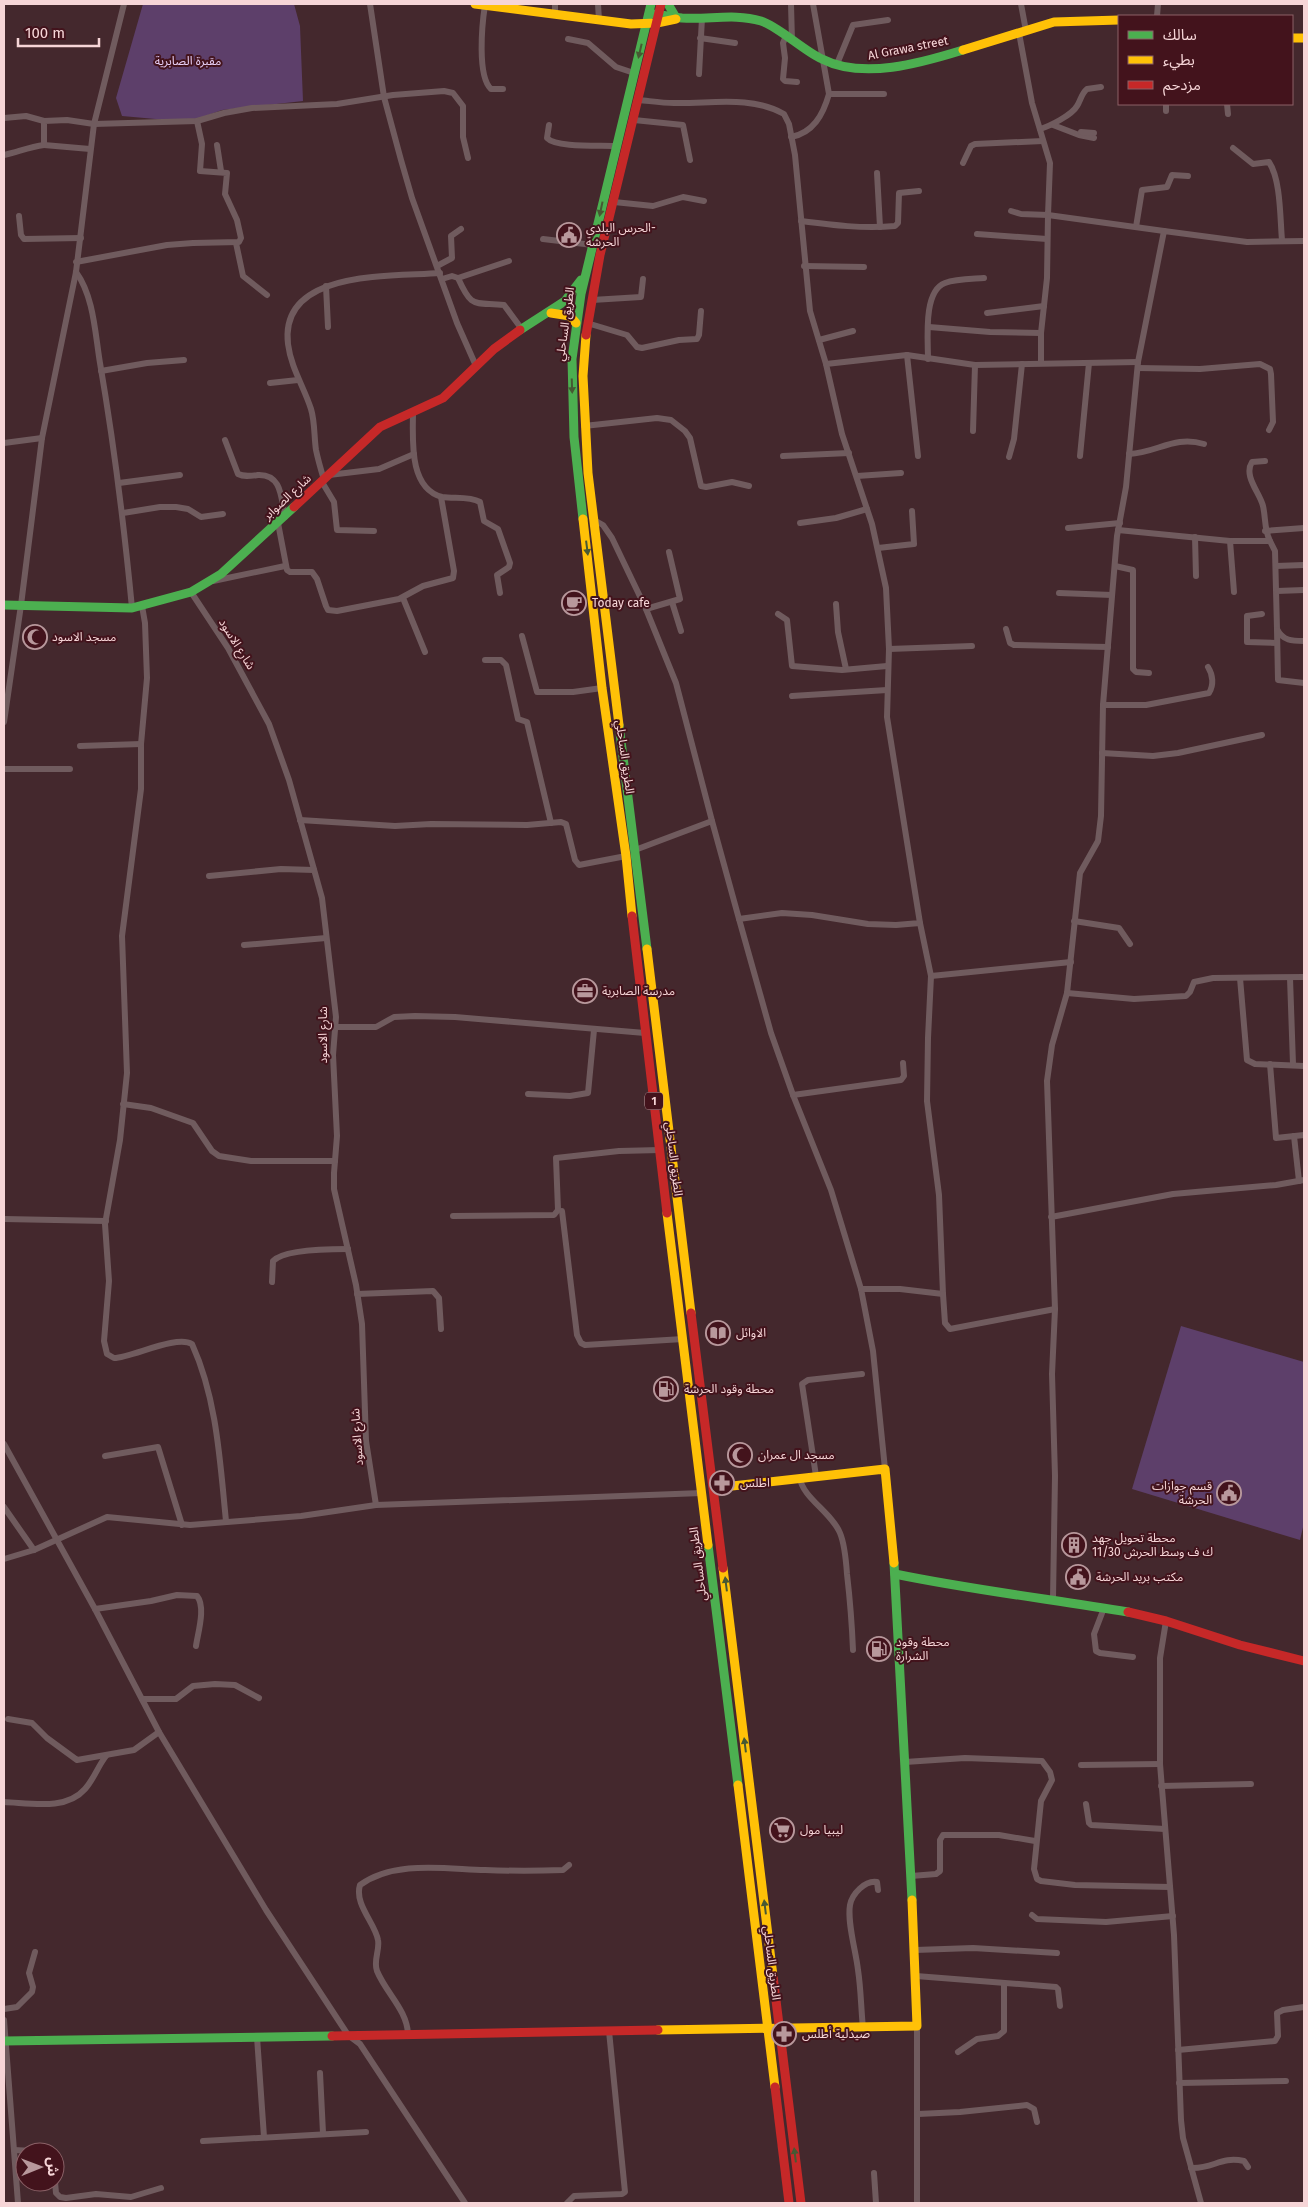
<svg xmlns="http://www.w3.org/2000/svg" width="1308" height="2207" viewBox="0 0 1308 2207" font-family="'Fira Sans','Noto Sans Arabic',sans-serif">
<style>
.green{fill:#5d3f6a}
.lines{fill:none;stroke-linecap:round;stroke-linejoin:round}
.street{stroke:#705b5e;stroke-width:6}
.fast{stroke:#4caf50;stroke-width:9}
.slow{stroke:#ffc107;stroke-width:9}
.jam{stroke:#c62828;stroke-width:9}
.oneway{fill:#475933}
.labels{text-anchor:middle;stroke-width:4;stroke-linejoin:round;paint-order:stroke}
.shield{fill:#43131c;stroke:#c09b9f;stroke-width:1}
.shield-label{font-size:11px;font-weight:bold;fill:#f6d5d7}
.street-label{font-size:12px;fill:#f6d5d7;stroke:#43131c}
.park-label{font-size:12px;fill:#e7cff6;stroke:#43131c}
.poi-label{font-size:12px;fill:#f6d5d7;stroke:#43131c;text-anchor:start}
</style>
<rect width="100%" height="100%" fill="#44282d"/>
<!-- green -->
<g class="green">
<path d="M143 4H294L300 26 303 101 222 110 189 122 122 116 116 98Z"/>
<path d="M1181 1326 1304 1362V1523L1300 1540 1132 1489Z"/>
</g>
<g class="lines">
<!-- street -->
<g class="street">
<path d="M370 4 384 97 401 160 412 198 457 323 476 366"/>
<path d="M598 4 599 20"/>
<path d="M791 4 792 41"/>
<path d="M1021 4 1026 31"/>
<path d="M485 5C482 24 477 76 491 89H503"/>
<path d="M555 14V4"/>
<path d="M1157 16 1158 4"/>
<path d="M786 36 783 43 785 58 783 79 785 81 797 82"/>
<path d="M700 38 735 43"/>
<path d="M568 39 588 43 616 67 634 73"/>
<path d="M837 64 853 25 888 20"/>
<path d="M699 74 702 18"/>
<path d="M829 94H884"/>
<path d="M639 100C650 101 662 103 674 103 710 104 750 95 784 114L789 124 795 155 810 311 826 364"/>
<path d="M1166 104V111"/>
<path d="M1227 104 1228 114"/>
<path d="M4 118 26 116 44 121"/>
<path d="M634 120 683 125 690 160"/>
<path d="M549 125 547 138C556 148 601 145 616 146"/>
<path d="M1053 125 1079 135 1094 138"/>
<path d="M1040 129C1050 126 1072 115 1077 106 1081 100 1081 94 1087 89L1101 87"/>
<path d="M1081 132 1094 133"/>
<path d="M791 137C813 133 823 115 829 94L813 4"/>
<path d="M217 145 221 171"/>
<path d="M1233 148 1253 164 1269 162C1281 180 1280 219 1282 240"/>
<path d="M90 149 44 145V121L67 120 94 124 197 121 224 113 252 108 337 104 393 95 444 91 453 93 463 106V137L468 158"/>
<path d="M4 155C18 152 29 147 44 145"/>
<path d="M963 163 971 146 975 144 1043 141"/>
<path d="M877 173 880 227"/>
<path d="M614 202 653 206 683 197 704 201"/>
<path d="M1011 211 1021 214 1048 215 1050 163 1032 103 1019 33"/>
<path d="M19 216 21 235 24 239 81 238"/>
<path d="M801 221C832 225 863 229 895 226L898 223 899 193 919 191"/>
<path d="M1136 227 1142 190 1167 187 1172 175 1188 176"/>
<path d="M977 234 1047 239"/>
<path d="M543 239 593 245"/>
<path d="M236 243 243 276 267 295"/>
<path d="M76 262 167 245 193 243 239 242 241 238 237 220 225 194 227 173 200 171 202 144 197 121"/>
<path d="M437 266 452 258 451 236 461 229"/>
<path d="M804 266 864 267"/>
<path d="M76 272C94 297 95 333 100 363 114 444 124 525 132 608"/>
<path d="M458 278 509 261"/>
<path d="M442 279 452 276 458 278C472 309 473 302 504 305L521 328"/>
<path d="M326 286 328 327"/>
<path d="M592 300 641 297 643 279"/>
<path d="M987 313 1044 306"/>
<path d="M587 323 627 335 637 347 642 348 679 340 697 339 699 335 701 311"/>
<path d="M929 327 990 332 1041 333"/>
<path d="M819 340 853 331"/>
<path d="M907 355 918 456"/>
<path d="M928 359C928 339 923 291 945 283 956 279 972 279 984 278"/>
<path d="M1041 363V333L1047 278 1048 215 1164 231"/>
<path d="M1138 368 1200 369 1260 364 1270 369 1271 374 1273 422 1269 430"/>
<path d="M101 371 147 363 184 360"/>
<path d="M270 383 298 380"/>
<path d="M413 411C413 438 408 488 442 497 454 499 469 496 480 502L484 521 498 529 510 563 509 567 497 575 500 593"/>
<path d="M584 426 657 418 671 420 685 431 690 438 701 486 706 487 732 482 749 486"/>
<path d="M973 431 975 365"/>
<path d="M225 440 238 474C244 477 250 476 258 475 282 474 281 498 285 517"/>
<path d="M4 443 42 438"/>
<path d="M1129 454C1157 453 1174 435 1204 444"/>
<path d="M783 456 849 453"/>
<path d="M1080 456 1089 363"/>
<path d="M1009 457 1014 439 1022 364"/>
<path d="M1265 461 1252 462C1243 476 1260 493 1263 506 1266 519 1264 529 1270 541"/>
<path d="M329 475 379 469 414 454"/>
<path d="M857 476 901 473"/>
<path d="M324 480C321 470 318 460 316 450 314 437 315 422 311 409 304 387 291 368 288 344 279 269 392 277 440 273"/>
<path d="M322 482 334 502 337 530 374 531"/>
<path d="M119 483 180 475"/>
<path d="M123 513 160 507H176L188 509 201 517 223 514"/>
<path d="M594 520 603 525 612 538 646 609 676 683 712 821"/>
<path d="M278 523 287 570 290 572H312L317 579 326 606 328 610 337 611 399 599 423 586 453 578 454 571 441 497"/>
<path d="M800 523 836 518 867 509"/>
<path d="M1068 528 1120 523"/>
<path d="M1118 530 1230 541H1270L1275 551 1277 629C1283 641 1292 641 1304 641"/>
<path d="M1265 531 1304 528"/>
<path d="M1195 537 1196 576"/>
<path d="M1230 541 1234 592"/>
<path d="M878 548 914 544 912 511"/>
<path d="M1115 566 1133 570V669L1136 672 1149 673"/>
<path d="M1276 566 1304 565"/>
<path d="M213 581 285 566"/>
<path d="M1277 591 1304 590"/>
<path d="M191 592 228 648 269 724 289 780 322 898 336 1017 333 1055 337 1136 334 1173V1189L356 1285 362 1324 366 1441 376 1505"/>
<path d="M1059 593 1112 595"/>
<path d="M403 598 425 652"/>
<path d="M672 602 681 631"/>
<path d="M836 604 838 632 846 669"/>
<path d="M142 606 145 623 147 678 141 744V789L122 936 127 1073 120 1140 105 1224 109 1281 104 1341 107 1354 114 1358C133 1357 176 1335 192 1344 217 1399 220 1462 226 1521"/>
<path d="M646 609 680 599 669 552"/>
<path d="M778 614 787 620 792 666 842 670 887 666"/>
<path d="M1262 614 1247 616V642L1277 643"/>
<path d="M1006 629 1010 643 1014 645 1108 647"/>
<path d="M1277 630 1278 680 1304 683"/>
<path d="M522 636 537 692H573L602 688"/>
<path d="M889 649 972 646"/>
<path d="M485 660H501L506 665 518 719 527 722 551 823"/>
<path d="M792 696 887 690"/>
<path d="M1103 705H1146L1209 693C1214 685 1213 675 1208 667"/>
<path d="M4 722 21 605 42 438 76 272 94 124 124 4"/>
<path d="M80 746 141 744"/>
<path d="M1102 753 1153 756 1178 753 1262 735"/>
<path d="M4 769H70"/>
<path d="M300 820 395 826 431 824 527 825 561 822 566 824 575 860 579 865 626 856"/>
<path d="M635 850 712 821 739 919 782 913 812 915 868 924 896 925 920 923 887 717 889 649 886 588 872 524 842 434 826 364 907 355 975 365 1138 362"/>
<path d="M209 876 281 869 314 870"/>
<path d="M739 919 771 1033 793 1095 831 1190 861 1289 873 1351 885 1469"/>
<path d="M1074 921 1119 928 1130 944"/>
<path d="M244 945 326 938"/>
<path d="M931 976 1071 962"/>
<path d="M1240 978 1247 1060 1255 1064 1304 1066"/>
<path d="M1290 978 1293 1064"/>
<path d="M1067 993 1134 999 1186 996 1190 992 1194 982 1213 978 1304 977"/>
<path d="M335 1027H376L394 1017 415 1016 455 1017 645 1033"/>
<path d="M1270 1064 1276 1138 1304 1135"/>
<path d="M528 1094 570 1096 588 1093 594 1030"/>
<path d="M793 1095 901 1080 904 1076 903 1063"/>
<path d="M123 1104 151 1108 193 1123 212 1151 219 1156 251 1161H335"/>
<path d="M1294 1136 1299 1181"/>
<path d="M562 1211 577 1335 581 1343 585 1345 683 1339"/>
<path d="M453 1216 554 1215 558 1210 556 1158 619 1151 660 1150"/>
<path d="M1051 1217 1173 1194 1276 1185 1304 1180"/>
<path d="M4 1219 106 1221"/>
<path d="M272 1282 273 1261C284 1249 332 1249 348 1249"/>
<path d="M861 1289H900L943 1294 939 1195 927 1101 928 1038 931 976 920 923"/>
<path d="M357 1294 433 1291 439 1298 441 1329"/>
<path d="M943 1294 945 1323 950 1329 1055 1309"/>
<path d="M4 1444 95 1609 159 1732 266 1910 348 2035 360 2044 465 2203"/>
<path d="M105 1456 158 1447 182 1525"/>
<path d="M816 1476 802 1384 808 1380 862 1374"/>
<path d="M800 1478C802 1497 832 1513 840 1533 845 1545 846 1560 847 1574 850 1600 852 1625 853 1650"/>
<path d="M4 1507 34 1550"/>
<path d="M4 1559 34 1550 107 1517 190 1525 301 1516 376 1505 702 1493"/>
<path d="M1053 1599 1055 1476 1052 1374 1055 1309 1047 1081 1052 1045 1067 993 1080 873 1098 841 1101 816 1103 705 1117 536 1126 487 1138 362 1164 231 1247 242 1304 241"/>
<path d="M1104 1608 1094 1634 1096 1651 1100 1653 1133 1657"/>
<path d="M95 1609 151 1601 177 1595 197 1596C206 1607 198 1632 196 1646"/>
<path d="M1166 1621 1160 1658V1764L1174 1935 1181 2120 1183 2138 1201 2203"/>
<path d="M142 1699H176L193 1686 215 1684 235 1685 259 1698"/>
<path d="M8 1719 32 1723 47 1738 77 1760 134 1750 159 1732"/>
<path d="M905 1762 965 1758 1042 1761 1050 1772 1052 1780 1041 1801 1034 1869 1037 1879 1041 1881 1075 1885 1170 1887"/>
<path d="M1081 1765 1160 1764"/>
<path d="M1161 1786 1251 1784"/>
<path d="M4 1802C30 1803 66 1811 85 1789 94 1779 98 1766 106 1756"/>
<path d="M1086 1804 1089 1823 1091 1825 1165 1829"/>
<path d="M911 1876 936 1874 940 1871V1840L943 1835H999L1035 1841"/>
<path d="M1032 1915 1037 1919 1106 1922 1173 1916"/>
<path d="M915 1950 973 1948 1057 1953"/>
<path d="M916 1976 1056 1987 1058 1989 1060 2006"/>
<path d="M4 2009 17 2007 32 1992 33 1987 29 1973 35 1952"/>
<path d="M4 2020 18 2203"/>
<path d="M917 2026V2203"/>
<path d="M863 2028C861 2009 861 1989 858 1970 856 1951 847 1923 850 1905 852 1894 865 1880 877 1882L878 1890"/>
<path d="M408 2034C407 2010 386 1993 377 1971 373 1961 380 1950 378 1940 375 1923 354 1904 360 1885 395 1860 445 1869 485 1870 511 1871 537 1871 563 1870L569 1865"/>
<path d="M257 2037 264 2137"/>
<path d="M1178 2050 1275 2041 1278 2036 1277 2013 1283 2010 1304 2007"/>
<path d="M958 2052 977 2039 998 2036 1004 2031V1984"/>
<path d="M320 2073 323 2133"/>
<path d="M1179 2083 1286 2081"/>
<path d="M918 2114 960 2112 1027 2105 1034 2109 1037 2122"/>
<path d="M203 2141 366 2132"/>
<path d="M14 2150 53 2152"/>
<path d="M1191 2168C1214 2169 1220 2156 1244 2161L1248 2167"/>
<path d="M874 2173 876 2203"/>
<path d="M55 2182 56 2193 60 2197 66 2198 96 2194 131 2197 161 2188"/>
<path d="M567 2203 574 2196 622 2194 625 2192 609 2031"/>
</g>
<!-- fast -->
<g class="fast">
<path d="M668 4 675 16"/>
<path d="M652 14C662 15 672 17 682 18 708 20 735 13 761 21 778 26 804 51 822 59 863 80 921 63 963 50"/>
<path d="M520 330 565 301 581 280"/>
<path d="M583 519 574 437 572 359 581 294 651 4"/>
<path d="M4 605 132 608 191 592 221 574 294 507"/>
<path d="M619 725 647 949"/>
<path d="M708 1545 738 1785"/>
<path d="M894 1563 912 1900"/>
<path d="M895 1574C972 1590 1050 1599 1128 1612"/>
<path d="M4 2041 332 2036"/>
</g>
<!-- slow -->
<g class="slow">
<path d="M475 4 631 24 657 23 676 19"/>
<path d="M1292 38H1304"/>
<path d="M963 50 1054 22 1119 20"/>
<path d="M551 313 570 316 576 323"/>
<path d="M586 335 583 376 588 473 619 725"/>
<path d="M583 519 602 688 626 856 632 916"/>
<path d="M647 949 691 1313"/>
<path d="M667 1213 708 1545"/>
<path d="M714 1488 885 1469 894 1563"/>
<path d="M723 1568 773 1976"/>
<path d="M738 1785 775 2087"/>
<path d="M658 2030 917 2026 912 1900"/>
</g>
<!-- jam -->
<g class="jam">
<path d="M586 335 600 255 661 4"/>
<path d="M294 507 380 427 443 398 494 349 520 330"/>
<path d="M632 916 667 1213"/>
<path d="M691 1313 723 1568"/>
<path d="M1128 1612 1166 1621 1240 1645 1304 1661"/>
<path d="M773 1976 801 2203"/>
<path d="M332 2036 658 2030"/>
<path d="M775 2087 789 2203"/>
</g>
</g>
<!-- one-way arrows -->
<defs><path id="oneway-solid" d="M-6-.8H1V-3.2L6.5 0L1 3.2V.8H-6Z" transform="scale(1.25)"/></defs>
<g class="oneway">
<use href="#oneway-solid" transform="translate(640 51) rotate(103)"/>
<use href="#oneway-solid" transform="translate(601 209) rotate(102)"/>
<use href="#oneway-solid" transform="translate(572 386) rotate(88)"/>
<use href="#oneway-solid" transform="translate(587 548) rotate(83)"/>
<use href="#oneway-solid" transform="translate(726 1584) rotate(-97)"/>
<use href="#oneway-solid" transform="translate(745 1745) rotate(-97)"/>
<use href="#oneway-solid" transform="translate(765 1907) rotate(-97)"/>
<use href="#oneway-solid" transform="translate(795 2155) rotate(-97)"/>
</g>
<!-- icons -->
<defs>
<symbol id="civic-ring" viewBox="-11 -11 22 22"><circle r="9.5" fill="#43131c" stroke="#b8989c" stroke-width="1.5"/><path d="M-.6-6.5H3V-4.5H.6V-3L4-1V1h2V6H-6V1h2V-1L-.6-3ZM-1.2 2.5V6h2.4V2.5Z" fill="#b8989c"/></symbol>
<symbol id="cafe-ring" viewBox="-11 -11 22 22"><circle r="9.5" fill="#43131c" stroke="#b8989c" stroke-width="1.5"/><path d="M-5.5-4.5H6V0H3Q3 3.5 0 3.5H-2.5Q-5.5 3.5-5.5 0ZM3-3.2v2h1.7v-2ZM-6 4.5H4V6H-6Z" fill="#b8989c"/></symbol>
<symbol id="mosque-ring" viewBox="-11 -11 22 22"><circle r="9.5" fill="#43131c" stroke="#b8989c" stroke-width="1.5"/><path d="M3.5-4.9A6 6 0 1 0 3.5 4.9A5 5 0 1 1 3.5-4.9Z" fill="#b8989c"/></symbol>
<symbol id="office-ring" viewBox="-11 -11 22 22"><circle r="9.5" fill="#43131c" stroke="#b8989c" stroke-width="1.5"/><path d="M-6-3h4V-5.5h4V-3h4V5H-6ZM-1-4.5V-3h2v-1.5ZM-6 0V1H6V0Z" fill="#b8989c"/></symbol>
<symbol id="library-ring" viewBox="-11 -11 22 22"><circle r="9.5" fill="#43131c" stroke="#b8989c" stroke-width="1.5"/><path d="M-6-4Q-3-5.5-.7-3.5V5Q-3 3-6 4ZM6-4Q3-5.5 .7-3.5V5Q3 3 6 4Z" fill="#b8989c"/></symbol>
<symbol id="fuel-ring" viewBox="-11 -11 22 22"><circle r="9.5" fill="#43131c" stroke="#b8989c" stroke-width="1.5"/><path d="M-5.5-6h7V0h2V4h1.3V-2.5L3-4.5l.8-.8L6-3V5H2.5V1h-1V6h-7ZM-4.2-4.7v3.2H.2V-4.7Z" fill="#b8989c"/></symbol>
<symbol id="pharmacy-ring" viewBox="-11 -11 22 22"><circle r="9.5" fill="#43131c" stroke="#b8989c" stroke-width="1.5"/><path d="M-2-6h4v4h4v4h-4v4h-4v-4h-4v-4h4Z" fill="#b8989c"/></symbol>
<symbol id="building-ring" viewBox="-11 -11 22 22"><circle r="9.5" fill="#43131c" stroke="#b8989c" stroke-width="1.5"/><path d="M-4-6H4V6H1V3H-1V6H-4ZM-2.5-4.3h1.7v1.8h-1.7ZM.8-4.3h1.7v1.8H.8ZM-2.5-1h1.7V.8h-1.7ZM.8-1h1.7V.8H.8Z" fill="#b8989c"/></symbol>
<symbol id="supermarket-ring" viewBox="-11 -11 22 22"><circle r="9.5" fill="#43131c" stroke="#b8989c" stroke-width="1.5"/><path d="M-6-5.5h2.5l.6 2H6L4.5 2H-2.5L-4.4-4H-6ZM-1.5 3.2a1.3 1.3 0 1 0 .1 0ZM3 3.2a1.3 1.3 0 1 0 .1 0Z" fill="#b8989c"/></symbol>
</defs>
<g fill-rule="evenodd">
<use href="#civic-ring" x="555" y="221" width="28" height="28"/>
<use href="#cafe-ring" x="560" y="589" width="28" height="28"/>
<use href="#mosque-ring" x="21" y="623" width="28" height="28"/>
<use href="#office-ring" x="571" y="977" width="28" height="28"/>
<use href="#library-ring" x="704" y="1319" width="28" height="28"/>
<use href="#fuel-ring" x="652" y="1375" width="28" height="28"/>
<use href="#mosque-ring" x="726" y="1441" width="28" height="28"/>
<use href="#pharmacy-ring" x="708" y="1469" width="28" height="28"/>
<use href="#civic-ring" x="1215" y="1479" width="28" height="28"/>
<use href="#building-ring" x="1060" y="1531" width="28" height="28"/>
<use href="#civic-ring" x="1064" y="1563" width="28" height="28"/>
<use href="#fuel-ring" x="865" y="1635" width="28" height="28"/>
<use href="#supermarket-ring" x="768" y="1816" width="28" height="28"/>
<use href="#pharmacy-ring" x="770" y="2020" width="28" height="28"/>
</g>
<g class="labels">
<!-- shield labels -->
<rect class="shield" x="645" y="1092.5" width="18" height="17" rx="4"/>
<g class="shield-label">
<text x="654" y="1105">1</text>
</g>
<!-- street labels -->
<g class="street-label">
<text transform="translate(908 48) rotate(-11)" y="4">Al Grawa street</text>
<text transform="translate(565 324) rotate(-82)" y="4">الطريق الساحلي</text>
<text transform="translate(287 497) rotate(-43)" y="4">شارع الصوابر</text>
<text transform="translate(237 644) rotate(58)" y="4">شارع الاسود</text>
<text transform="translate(625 757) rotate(82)" y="4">الطريق الساحلي</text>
<text transform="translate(323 1035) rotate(-90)" y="4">شارع الاسود</text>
<text transform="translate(674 1159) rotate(83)" y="4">الطريق الساحلي</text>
<text transform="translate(357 1437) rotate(-94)" y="4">شارع الاسود</text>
<text transform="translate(698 1564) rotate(-97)" y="4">الطريق الساحلي</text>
<text transform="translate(772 1963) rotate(83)" y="4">الطريق الساحلي</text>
</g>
<!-- park labels -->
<g class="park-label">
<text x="188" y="65">مقبرة الصابرية</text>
</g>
<!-- poi labels -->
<g class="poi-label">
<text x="586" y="232">الحرس البلدي-<tspan x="586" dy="14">الحرشة</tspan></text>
<text x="592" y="607">Today cafe</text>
<text x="52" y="641">مسجد الاسود</text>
<text x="602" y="995">مدرسة الصابرية</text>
<text x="736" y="1337">الاوائل</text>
<text x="684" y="1393">محطة وقود الحرشة</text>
<text x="758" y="1459">مسجد ال عمران</text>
<text x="740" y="1487">اطلس</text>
<text x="1212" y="1490" text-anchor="end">قسم جوازات<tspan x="1212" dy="14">الحرشة</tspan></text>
<text x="1092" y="1542">محطة تحويل جهد<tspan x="1092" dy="14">11/30 ك ف وسط الحرش</tspan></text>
<text x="1096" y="1581">مكتب بريد الحرشة</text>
<text x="896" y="1646">محطة وقود<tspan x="896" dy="14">الشرارة</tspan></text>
<text x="800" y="1834">ليبيا مول</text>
<text x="802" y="2038">صيدلية أطلس</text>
</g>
</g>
<!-- border -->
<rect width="1308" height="2207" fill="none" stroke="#f6d5d7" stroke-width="10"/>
<!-- legend -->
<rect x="1118" y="15" width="175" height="90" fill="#43131c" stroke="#8b6167"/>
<rect x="1128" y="31" width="25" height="8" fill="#4caf50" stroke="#8b6167"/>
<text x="1163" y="40" font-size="15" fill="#f6d5d7">سالك</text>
<rect x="1128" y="56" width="25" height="8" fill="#ffc107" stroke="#8b6167"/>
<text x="1163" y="65" font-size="15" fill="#f6d5d7">بطيء</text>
<rect x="1128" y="81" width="25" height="8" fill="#c62828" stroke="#8b6167"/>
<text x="1163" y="90" font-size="15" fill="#f6d5d7">مزدحم</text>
<!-- north arrow -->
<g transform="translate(40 2167) rotate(89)"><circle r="24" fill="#43131c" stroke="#8b6167"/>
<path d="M0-4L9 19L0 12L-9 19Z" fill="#b8989c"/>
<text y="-8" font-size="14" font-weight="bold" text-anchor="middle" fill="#f6d5d7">ش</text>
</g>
<!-- scale -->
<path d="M18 38v8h81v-8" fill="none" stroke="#f6d5d7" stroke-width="2.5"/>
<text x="25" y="38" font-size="15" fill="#f6d5d7" stroke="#43131c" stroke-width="4" paint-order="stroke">100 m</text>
</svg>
